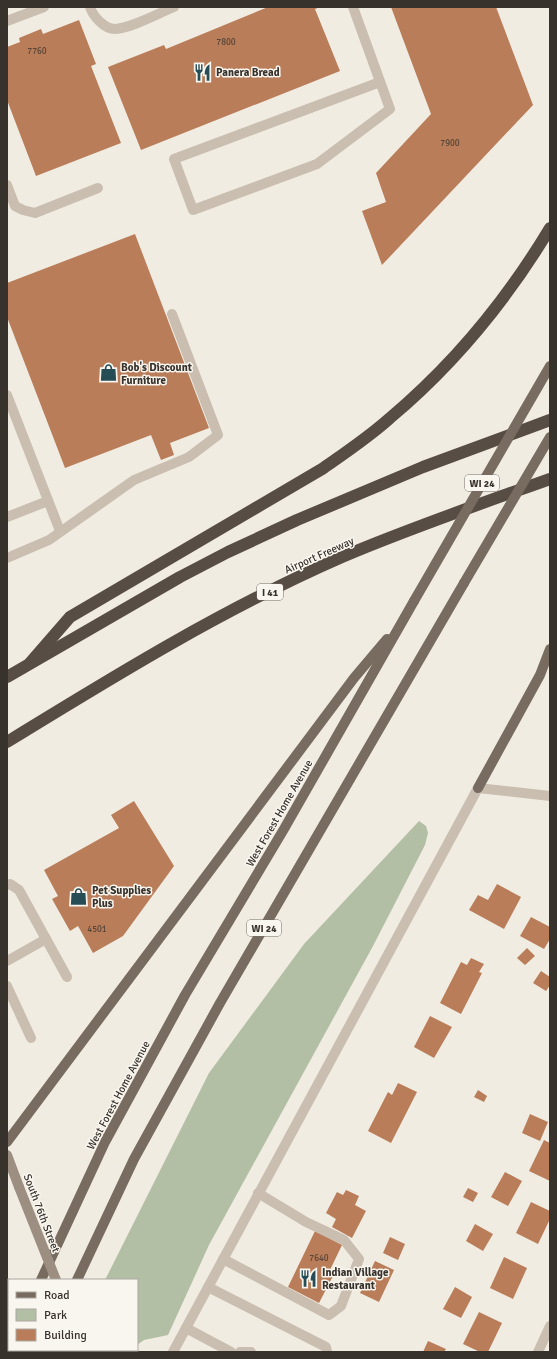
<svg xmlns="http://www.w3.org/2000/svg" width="557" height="1359" viewBox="0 0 557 1359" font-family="Signika,sans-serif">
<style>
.green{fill:#b2bfa4}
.building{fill:#b97d59}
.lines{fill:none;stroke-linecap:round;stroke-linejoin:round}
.lane{stroke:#c9beaf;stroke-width:10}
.street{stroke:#c9beaf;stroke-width:10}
.secondary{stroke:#9c8e81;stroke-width:10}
.primary{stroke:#786b5f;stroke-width:10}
.highway{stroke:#584d45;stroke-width:12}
.secondary-bridge{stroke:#9c8e81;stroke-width:10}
.primary-bridge{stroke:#786b5f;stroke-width:10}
.labels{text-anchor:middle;stroke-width:3;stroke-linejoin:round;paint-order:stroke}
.number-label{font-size:9px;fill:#584537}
.shield{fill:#f9f6ef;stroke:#726d66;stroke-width:1}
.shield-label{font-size:10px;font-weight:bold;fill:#38322c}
.poi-label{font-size:11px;font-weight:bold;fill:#38322c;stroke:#f9f6ef;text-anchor:start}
.street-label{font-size:11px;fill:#38322c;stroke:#f9f6ef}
</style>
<rect width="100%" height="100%" fill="#f1ece2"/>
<!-- green -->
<path class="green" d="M419 821 426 826 428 833 425 845 373 946 209 1245 168 1335 144 1340 137 1345V1280H105L209 1073 304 944Z"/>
<!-- building -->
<g class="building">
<path d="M268 7H320L315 9 340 71 141 150 108 67 164 45 166 49Z"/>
<path d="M391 7H496L533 105 382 265 362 211 386 202 376 173 431 114Z"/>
<path d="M79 20 96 64 91 66 121 143 36 176 7 100V47L20 42 19 38 41 29 43 34Z"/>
<path d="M135 234 209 428 170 443 174 455 161 460 151 435 65 468 7 317V283Z"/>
<path d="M134 801 174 866 123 936 93 953 78 926 70 931 52 899 58 896 44 870 119 828 111 815Z"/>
<path d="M497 884 521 897 504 929 469 910 478 895 488 900Z"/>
<path d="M531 917 550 927V939L544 949 520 936Z"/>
<path d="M527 948 535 956 525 965 517 958Z"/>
<path d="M471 958 484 964 479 972 482 973 461 1014 440 1003 461 962 467 965Z"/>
<path d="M541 971 550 977V985L546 991 533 983Z"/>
<path d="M430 1016 452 1027 434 1058 414 1047Z"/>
<path d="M398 1083 417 1092 391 1143 368 1131 388 1092 392 1095Z"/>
<path d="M478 1090 487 1096 484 1102 474 1097Z"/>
<path d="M530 1114 548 1122 540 1141 522 1133Z"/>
<path d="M544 1140 550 1143V1181L529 1171Z"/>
<path d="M505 1172 522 1181 508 1206 491 1197Z"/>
<path d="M468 1188 478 1193 473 1202 463 1197Z"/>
<path d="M346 1190 359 1196 355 1205 366 1211 352 1238 332 1227 336 1219 326 1213 337 1192 343 1195Z"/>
<path d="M531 1202 550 1211V1219L538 1244 516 1233Z"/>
<path d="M475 1224 493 1234 483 1251 466 1241Z"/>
<path d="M315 1231 342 1245 330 1270 334 1274 319 1303 288 1287Z"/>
<path d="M390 1237 405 1244 398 1260 383 1253Z"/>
<path d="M504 1257 527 1268 513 1299 490 1288Z"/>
<path d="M375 1261 394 1270 379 1302 360 1293Z"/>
<path d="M455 1287 472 1297 461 1318 443 1309Z"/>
<path d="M479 1312 502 1323 488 1352H480L463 1344Z"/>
<path d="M428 1341 446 1349 444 1352H423Z"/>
</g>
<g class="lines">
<!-- lane -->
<g class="lane">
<path d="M90 7C93 16 104 29 115 29 132 28 157 14 174 7"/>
<path d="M353 7 390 109 317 164 193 210 174 159 380 82"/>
<path d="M7 21 44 7"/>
<path d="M7 185 15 206 23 210 35 213 98 188"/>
<path d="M7 395 60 531"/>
<path d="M7 517 48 501"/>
<path d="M7 558 49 540 134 480 189 457 218 435 172 314"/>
<path d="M7 885 10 884 19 890 67 977"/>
<path d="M7 961 46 939"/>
<path d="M7 986 31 1038"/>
<path d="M223 1259 329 1315 341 1306 359 1259 344 1240 306 1222 258 1193"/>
<path d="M208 1287 326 1347 327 1352"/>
<path d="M186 1328 231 1352"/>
<path d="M240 1352H251"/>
</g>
<!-- street -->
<g class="street">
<path d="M173 1352 478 788 550 796"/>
<path d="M538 1352 550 1326"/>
</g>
<!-- secondary -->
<g class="secondary">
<path d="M7 1155 19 1187"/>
<path d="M7 1291 9 1296"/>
<path d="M30 1350 31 1352"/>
<path d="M83 1350 84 1352"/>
</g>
<!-- primary -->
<g class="primary">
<path d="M478 788 540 675 550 649"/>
<path d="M7 1142 354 678 387 639"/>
<path d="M41 1280 105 1142 185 995 284 829 414 601"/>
<path d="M77 1280 134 1159 220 1003 464 583"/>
<path d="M8 1352 9 1349"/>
<path d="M46 1352 47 1350"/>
</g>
<!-- highway -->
<g class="highway">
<path d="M30 663 70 617 322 469C345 453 369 437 390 418 453 365 508 298 550 228"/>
<path d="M7 677 180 577 228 552 297 520 423 467 550 420"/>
<path d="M7 742C116 675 225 608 342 557 410 528 480 504 550 479"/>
</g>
<!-- secondary-bridge -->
<path class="secondary-bridge" d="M19 1187 56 1280"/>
<!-- primary-bridge -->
<g class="primary-bridge">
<path d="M464 583 550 437"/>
<path d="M414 601 550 366"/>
</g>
</g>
<!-- icons -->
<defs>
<symbol id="restaurant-bare" viewBox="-9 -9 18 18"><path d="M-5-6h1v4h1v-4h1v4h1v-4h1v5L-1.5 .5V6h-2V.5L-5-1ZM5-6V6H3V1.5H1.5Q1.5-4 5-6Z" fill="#264c56" stroke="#f9f6ef" stroke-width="2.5" paint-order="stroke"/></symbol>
<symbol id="shop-bare" viewBox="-9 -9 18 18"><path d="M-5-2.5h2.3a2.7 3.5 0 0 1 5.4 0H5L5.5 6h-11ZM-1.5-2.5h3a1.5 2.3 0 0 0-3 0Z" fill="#264c56" stroke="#f9f6ef" stroke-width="2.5" paint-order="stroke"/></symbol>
</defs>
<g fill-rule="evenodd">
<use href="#restaurant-bare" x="190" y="60" width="25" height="25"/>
<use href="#shop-bare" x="96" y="360" width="25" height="25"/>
<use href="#shop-bare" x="66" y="884" width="25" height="25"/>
<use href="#restaurant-bare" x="296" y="1266" width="25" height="25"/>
</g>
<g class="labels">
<!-- number labels -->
<g class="number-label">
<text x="226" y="45">7800</text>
<text x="37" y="54">7760</text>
<text x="450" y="146">7900</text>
<text x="97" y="932">4501</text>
<text x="319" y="1261">7640</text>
</g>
<!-- shield labels -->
<g class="shield">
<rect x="465" y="475" width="34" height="16" rx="3"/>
<rect x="257" y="584" width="26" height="16" rx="3"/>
<rect x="247" y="920" width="34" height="16" rx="3"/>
</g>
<g class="shield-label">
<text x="482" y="487">WI 24</text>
<text x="270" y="596">I 41</text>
<text x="264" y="932">WI 24</text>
</g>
<!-- poi labels -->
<g class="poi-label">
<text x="216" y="76">Panera Bread</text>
<text x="121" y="371">Bob's Discount<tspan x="121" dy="13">Furniture</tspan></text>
<text x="92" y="894">Pet Supplies<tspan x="92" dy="13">Plus</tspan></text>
<text x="322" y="1276">Indian Village<tspan x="322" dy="13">Restaurant</tspan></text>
</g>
<!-- street labels -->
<g class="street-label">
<text transform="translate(319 555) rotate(-24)" y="4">Airport Freeway</text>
<text transform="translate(279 813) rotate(-60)" y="4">West Forest Home Avenue</text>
<text transform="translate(118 1095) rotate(-62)" y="4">West Forest Home Avenue</text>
<text transform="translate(42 1213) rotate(69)" y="4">South 76th Street</text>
</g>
</g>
<!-- border -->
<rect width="557" height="1359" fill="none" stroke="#38322c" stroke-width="16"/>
<!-- legend -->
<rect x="8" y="1279" width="130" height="72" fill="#f9f6ef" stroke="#aca8a1"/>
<rect x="16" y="1292" width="20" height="6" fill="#786b5f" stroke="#aca8a1"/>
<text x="44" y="1299" font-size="12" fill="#38322c">Road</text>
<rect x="16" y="1309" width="20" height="12" fill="#b2bfa4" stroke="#aca8a1"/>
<text x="44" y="1319" font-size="12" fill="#38322c">Park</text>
<rect x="16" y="1329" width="20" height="12" fill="#b97d59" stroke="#aca8a1"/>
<text x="44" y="1339" font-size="12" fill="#38322c">Building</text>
</svg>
